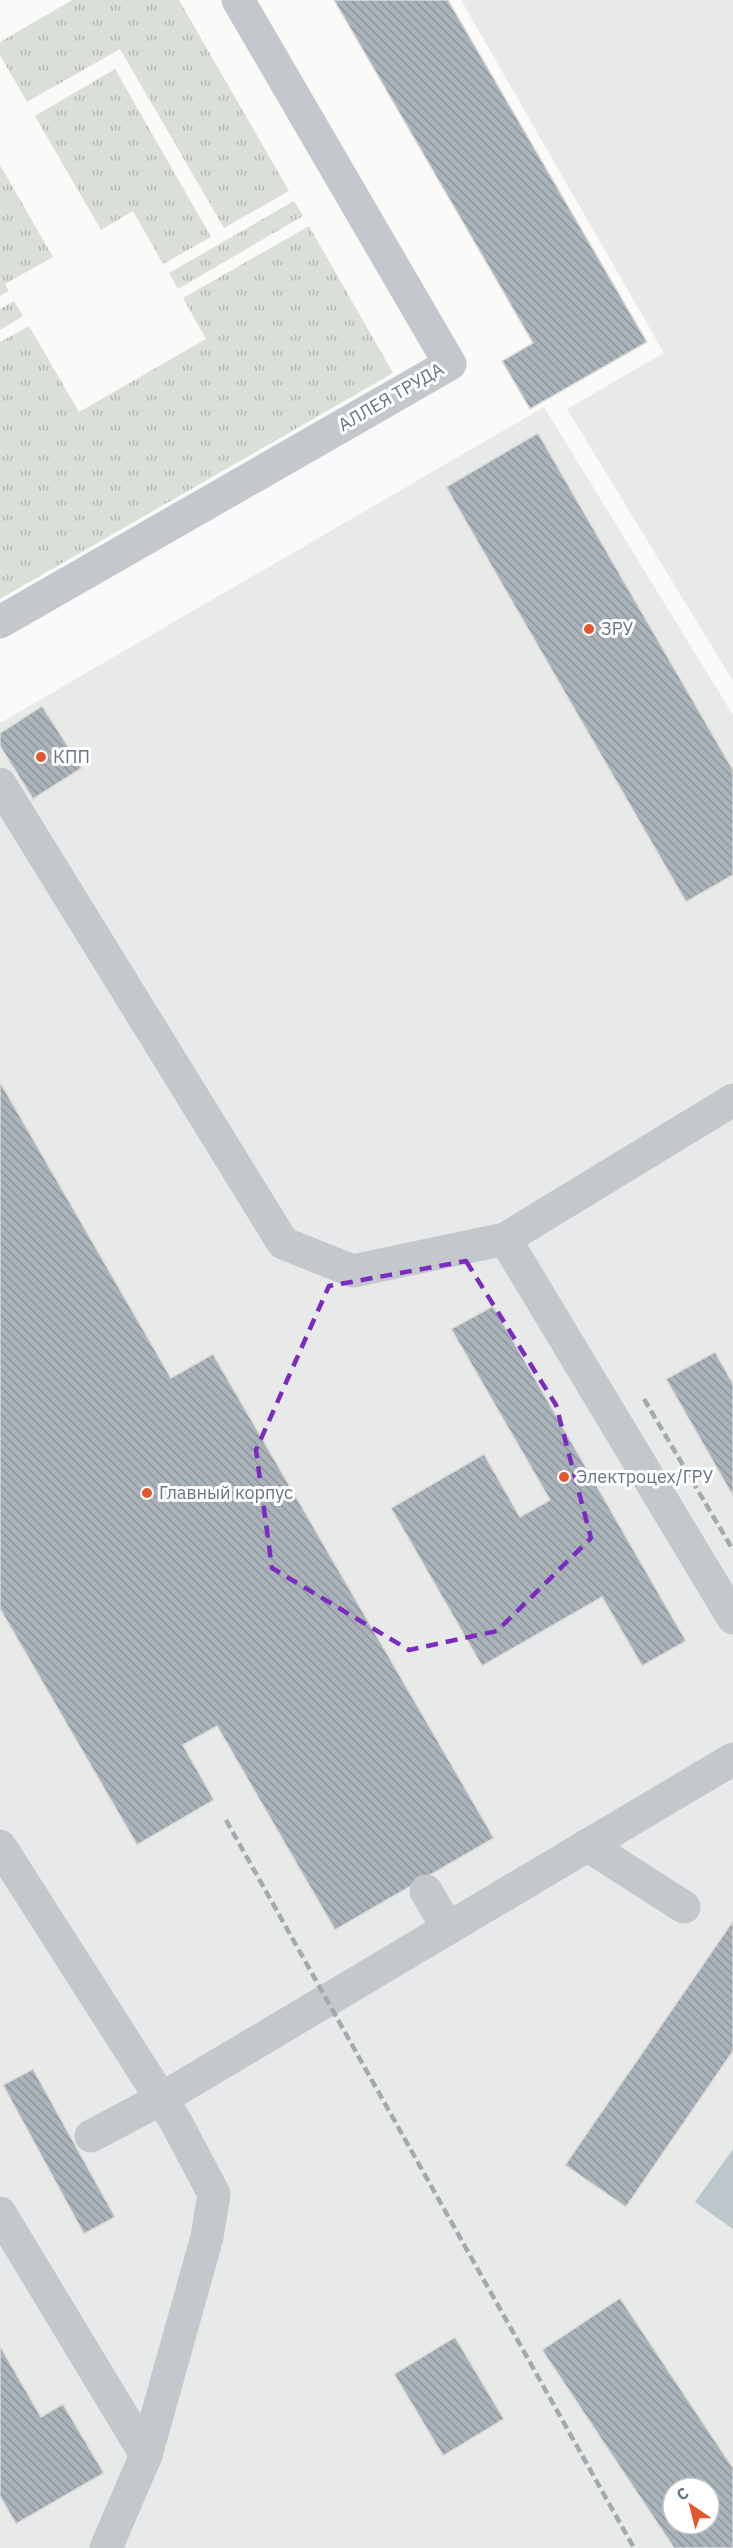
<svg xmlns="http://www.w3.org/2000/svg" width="733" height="2548" viewBox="0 0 733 2548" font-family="'IBM Plex Sans',sans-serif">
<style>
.built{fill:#e8e9e9;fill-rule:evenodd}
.grass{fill:url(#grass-tufts)}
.water{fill:#bbc7cb}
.building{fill:url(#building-back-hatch);stroke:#dcdcda;stroke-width:1.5;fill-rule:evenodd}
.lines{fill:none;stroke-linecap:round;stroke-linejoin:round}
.minor{stroke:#c3c8cc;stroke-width:33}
.rail{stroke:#a2aab0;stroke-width:4.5;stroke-dasharray:9 4.5;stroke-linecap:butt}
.marked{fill:none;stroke:#7b2cbf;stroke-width:4.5;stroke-dasharray:12 8;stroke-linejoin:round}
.poi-dot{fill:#e4572e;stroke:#fff;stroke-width:2}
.labels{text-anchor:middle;stroke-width:6;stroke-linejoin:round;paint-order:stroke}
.street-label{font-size:18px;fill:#657683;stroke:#fff}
.poi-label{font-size:18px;fill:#657683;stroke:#fff;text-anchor:start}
</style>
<defs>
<pattern id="grass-tufts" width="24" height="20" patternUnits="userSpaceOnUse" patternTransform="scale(1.5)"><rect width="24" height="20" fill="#dadfd7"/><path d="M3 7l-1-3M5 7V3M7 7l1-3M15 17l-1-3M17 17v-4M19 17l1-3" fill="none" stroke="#b4b9b4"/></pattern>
<pattern id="building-back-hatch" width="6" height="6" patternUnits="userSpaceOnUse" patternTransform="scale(1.5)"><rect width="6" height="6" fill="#aab3b9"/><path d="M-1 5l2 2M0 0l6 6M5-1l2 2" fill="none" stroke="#8e969c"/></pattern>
</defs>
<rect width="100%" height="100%" fill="#fafaf8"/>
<!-- built -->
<g class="built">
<path d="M461 0H733V681L567 409 664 353Z"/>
<path d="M544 407 733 715V2548H0V723ZM673 2488H709V2524H673Z"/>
</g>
<!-- grass -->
<g class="grass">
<path d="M72 0H179L289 191 224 228 120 49 27 102 0 55V42Z"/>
<path d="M115 69 211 237 163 264 133 211 101 230 35 116Z"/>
<path d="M0 165 53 257 5 284 9 291 0 296Z"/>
<path d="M294 201 303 216 178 289 169 273Z"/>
<path d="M309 226 393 373 0 599V342L29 326 79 412 206 339 183 298Z"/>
<path d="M14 301 23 316 0 330V309Z"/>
</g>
<!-- water -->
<path class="water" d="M733 2149V2229L695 2202Z"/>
<!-- building -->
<g class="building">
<path d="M334 0H448L647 342 530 409 502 361 533 343Z"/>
<path d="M538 433 733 770V875L686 902 446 487Z"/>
<path d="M42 706 82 768 33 799 0 746V733Z"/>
<path d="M0 1082 171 1378 213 1354 494 1838 335 1930 217 1726 183 1745 214 1800 137 1845 0 1609Z"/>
<path d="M493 1306 686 1641 642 1666 602 1597 482 1666 391 1508 484 1454 520 1517 550 1500 451 1329Z"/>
<path d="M715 1352 733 1384V1496L666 1379Z"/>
<path d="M733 1921V2051L626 2207 565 2165Z"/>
<path d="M33 2069 115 2217 84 2234 3 2085Z"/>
<path d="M620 2298 733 2468V2548H674L542 2350ZM673 2488H709V2524H673Z"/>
<path d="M455 2337 504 2419 443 2456 394 2374Z"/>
<path d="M0 2346 41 2417 63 2404 104 2473 16 2524 0 2496Z"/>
</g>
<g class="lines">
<!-- minor -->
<g class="minor">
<path d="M0 622 450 364 238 0"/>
<path d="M0 784 283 1243 353 1271 505 1239 733 1100"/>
<path d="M505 1239 733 1618"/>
<path d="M587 1845 684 1907"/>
<path d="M0 1846 176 2122 214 2194 207 2237 146 2455 106 2548"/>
<path d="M426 1891 447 1927"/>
<path d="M91 2136 161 2099 733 1759"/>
<path d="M0 2213 146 2455"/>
</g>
<!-- rail -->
<g class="rail">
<path d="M644 1399 733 1550"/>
<path d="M226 1820 634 2548"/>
</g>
</g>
<!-- marked area -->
<path class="marked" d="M466 1261 556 1405 591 1538 497 1631 409 1650 272 1568 256 1450 329 1286Z"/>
<!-- markers -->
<g class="poi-dot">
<circle cx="589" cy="629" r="6"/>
<circle cx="41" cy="757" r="6"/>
<circle cx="564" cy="1477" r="6"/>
<circle cx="147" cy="1493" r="6"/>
</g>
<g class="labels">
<!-- street labels -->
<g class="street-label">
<text transform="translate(391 397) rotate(-30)" y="6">АЛЛЕЯ ТРУДА</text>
</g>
<!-- poi labels -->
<g class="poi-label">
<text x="601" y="635">ЗРУ</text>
<text x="53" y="763">КПП</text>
<text x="576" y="1483">Электроцех/ГРУ</text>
<text x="159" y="1499">Главный корпус</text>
</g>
</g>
<!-- north arrow -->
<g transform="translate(691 2506) rotate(325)"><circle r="28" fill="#ffffff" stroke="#c1c8cd" stroke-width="1.5"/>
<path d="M0-4.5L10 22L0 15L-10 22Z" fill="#e4572e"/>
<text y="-9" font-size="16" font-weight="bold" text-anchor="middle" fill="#657683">С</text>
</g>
</svg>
